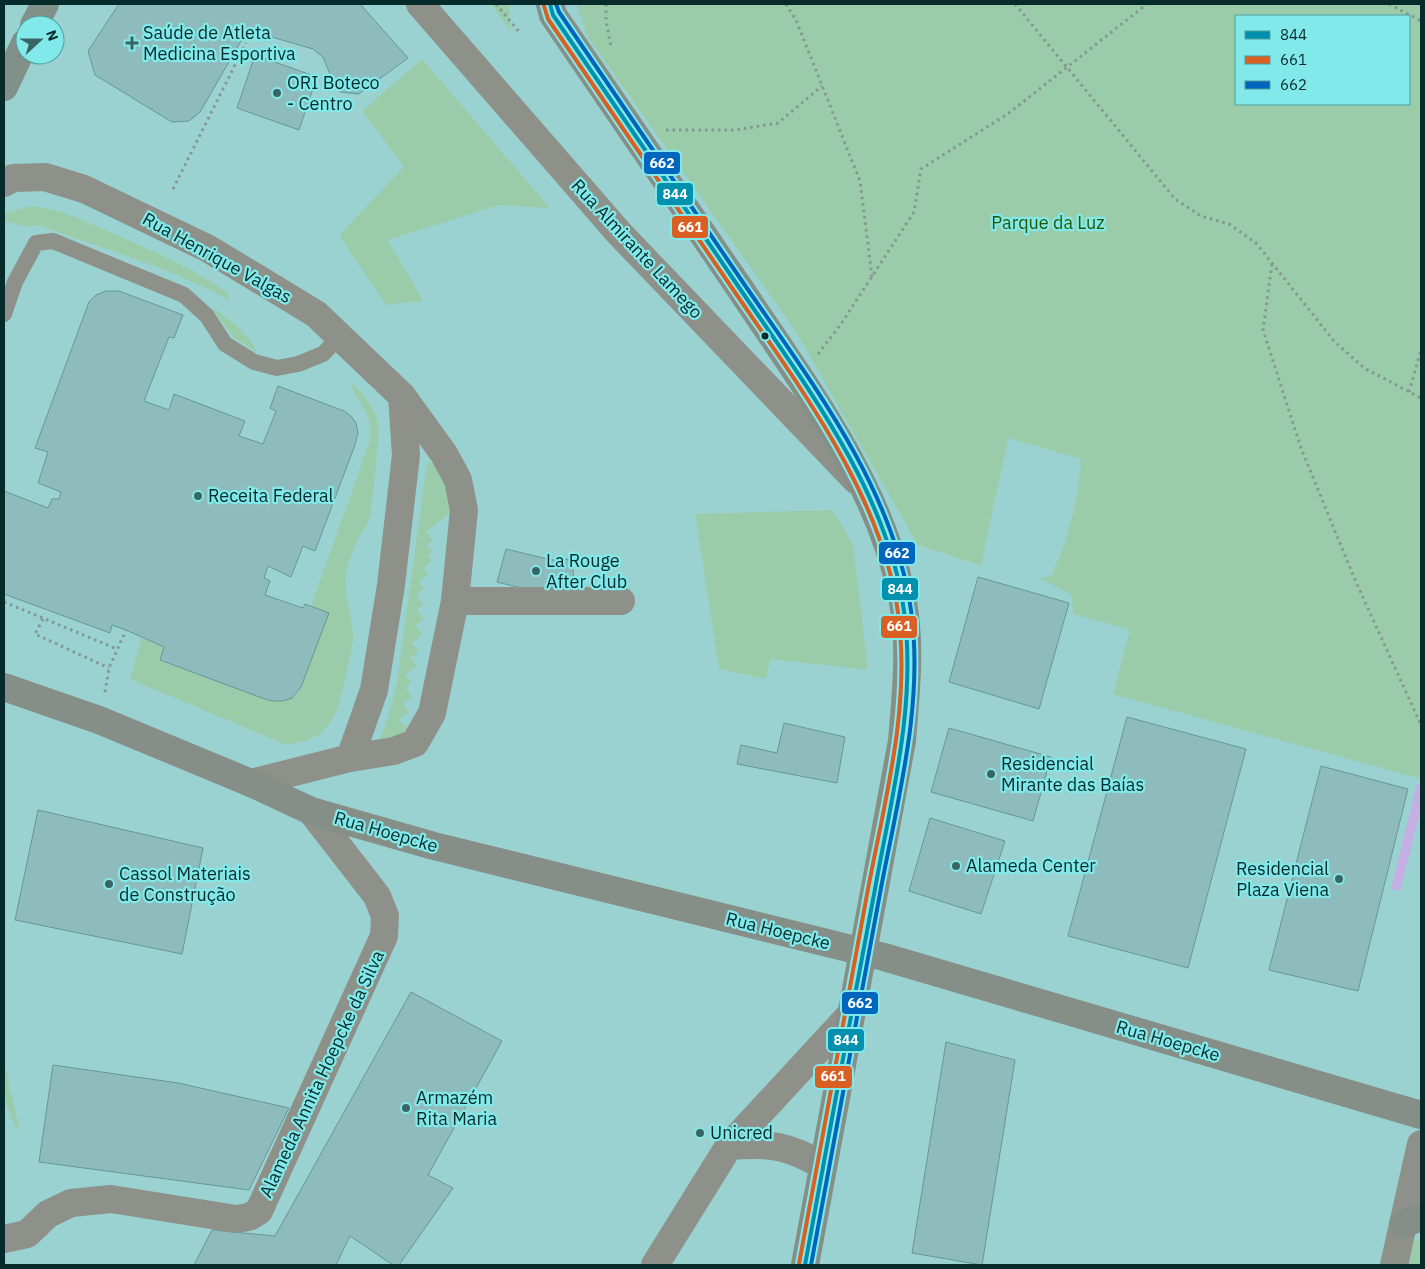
<svg xmlns="http://www.w3.org/2000/svg" width="1425" height="1269" viewBox="0 0 1425 1269" font-family="'IBM Plex Sans',sans-serif">
<style>
.green{fill:#9bcca9;fill-rule:evenodd}
.water{fill:#c4aee4}
.building{fill:#8ebbbb;stroke:#669797}
.lines{fill:none;stroke-linecap:round;stroke-linejoin:round}
.path{stroke:#849793;stroke-width:3;stroke-dasharray:2.5 4;stroke-linecap:butt}
.service{stroke:#8d9189;stroke-width:16}
.minor{stroke:#8d9189;stroke-width:28}
.tertiary{stroke:#8d9189;stroke-width:28}
.secondary{stroke:#858f87;stroke-width:28}
.primary{stroke:#819189;stroke-width:28}
.bus-1-casing{stroke:#82e9ea;stroke-width:8}
.bus-2-casing{stroke:#82e9ea;stroke-width:8}
.bus-3-casing{stroke:#82e9ea;stroke-width:8}
.bus-1{stroke:#0190ad;stroke-width:4}
.bus-2{stroke:#da5f23;stroke-width:4}
.bus-3{stroke:#0065bd;stroke-width:4}
.poi-dot{fill:#3a6565;stroke:#82e9ea;stroke-width:2}
.bus-dot{fill:#072a2a;stroke:#82e9ea;stroke-width:2}
.labels{text-anchor:middle;stroke-width:4.5;stroke-linejoin:round;paint-order:stroke}
.poi-label{font-size:18px;fill:#072a2a;stroke:#82e9ea;text-anchor:start}
.park-label{font-size:18px;fill:#255702;stroke:#82e9ea}
.street-label{font-size:18px;fill:#072a2a;stroke:#82e9ea}
.line-badge{stroke:#82e9ea;stroke-width:2}
.badge-label{font-size:14px;text-anchor:middle;font-weight:bold;fill:#fff}
</style>
<rect width="100%" height="100%" fill="#9ad2d2"/>
<!-- green -->
<g class="green">
<path d="M491 4H509L511 31Z"/>
<path d="M576 4H1421V779L1113 694 1130 630 1073 614 1072 595 1039 578 1051 576C1069 539 1078 500 1081 459L1008 438 981 566 918 545 796 332 588 37ZM1236 16H1409V104H1236Z"/>
<path d="M422 59 550 208 499 205 388 240 423 301 386 305 339 235 404 167 362 111Z"/>
<path d="M31 206C61 209 87 222 114 234 153 251 195 269 229 294V300C172 268 100 248 38 225L26 227 7 221 4 228V214Z"/>
<path d="M212 308C232 320 246 331 257 352L234 338Z"/>
<path d="M353 384C363 394 374 408 378 422 380 430 372 509 369 520 367 526 362 531 360 536 354 548 347 563 346 575 344 595 351 613 353 632 354 643 349 658 347 669 339 710 333 743 284 744L130 679 142 637 164 647 160 661 272 701H283L297 694 301 687 329 613 311 606 370 441C374 418 361 406 351 386Z"/>
<path d="M431 462 444 475 452 511 426 532 433 540 427 545 433 551 427 556 432 561 423 569 428 574 419 582 424 588 416 595 423 604 417 610 424 619 415 626 422 634 412 643 419 651 410 658 417 666 405 675 411 682 406 687 412 697 403 703 409 712 399 719 405 727 419 718 401 740H380L388 718 397 683 427 463Z"/>
<path d="M832 510 853 544 868 670 770 659 766 679 719 669 695 514Z"/>
<path d="M4 1060 19 1128 17 1131 4 1098Z"/>
<path d="M1421 1238V1265H1403L1409 1243Z"/>
</g>
<!-- water -->
<path class="water" d="M1417 784 1421 785V808L1400 891 1391 889Z"/>
<!-- building -->
<g class="building">
<path d="M119 4H360L408 58 359 94 340 92 333 82 323 57 313 49 258 33 244 36 200 112 189 121 172 122 95 75 88 51Z"/>
<path d="M255 55 317 77 299 130 237 108Z"/>
<path d="M106 291H119L183 315 174 338 169 337 144 401 169 410 174 394 245 421 239 436 263 444 276 411 270 408 278 386 344 411 351 416 356 423 358 433 355 445 315 551 303 546 291 577 268 566 264 578 270 581 265 595 303 608 305 604 329 613 301 687 292 698 283 701H272L262 698 160 660 164 647 126 630 112 625 110 633 4 594V491L48 508 52 499H59L61 492 38 483 48 452 35 448 89 302 96 295Z"/>
<path d="M506 549 552 560 572 559 575 591 545 594 497 582Z"/>
<path d="M978 577 1069 603 1039 709 949 682Z"/>
<path d="M1127 717 1246 749 1188 968 1068 936Z"/>
<path d="M784 723 845 737 837 783 737 764 741 745 777 753Z"/>
<path d="M949 728 1051 757 1033 821 931 792Z"/>
<path d="M1321 766 1408 789 1358 991 1269 970Z"/>
<path d="M38 810 203 848 182 954 15 920Z"/>
<path d="M930 818 1005 841 981 914 909 891Z"/>
<path d="M411 992 502 1041 428 1175 453 1188 399 1265H393L350 1236 336 1265H194L212 1230 275 1236Z"/>
<path d="M946 1042 1015 1060 982 1265 912 1253Z"/>
<path d="M53 1065 178 1083 289 1108 249 1190 39 1162Z"/>
</g>
<g class="lines">
<!-- path -->
<g class="path">
<path d="M496 4 521 34"/>
<path d="M606 4V21L611 46"/>
<path d="M786 4 796 20 860 181 872 277"/>
<path d="M1015 4 1175 199 1201 216 1229 224 1256 243 1334 341 1364 368 1421 398"/>
<path d="M1389 4 1421 21"/>
<path d="M666 130H736L778 123 822 86"/>
<path d="M173 189 246 43"/>
<path d="M1272 264 1263 330 1301 448 1355 580 1421 725"/>
<path d="M818 354 841 324 914 212 921 169 1009 113 1147 4"/>
<path d="M1409 392 1421 350"/>
<path d="M4 602 117 649"/>
<path d="M43 619 35 634 109 668"/>
<path d="M105 692 109 668 126 630"/>
</g>
<!-- service -->
<path class="service" d="M4 314 15 282 36 243 53 241 184 295 207 316 225 344 254 362 277 368 298 364 323 354 340 336"/>
<!-- minor -->
<g class="minor">
<path d="M4 183 13 178 45 177 84 189 207 248 316 314 402 396 406 455 391 585 374 690 350 758 251 783"/>
<path d="M455 601H621"/>
<path d="M350 758 394 751 415 743 432 713 455 601 464 510 458 480 444 454 402 396"/>
<path d="M729 1146C770 1143 788 1145 823 1166"/>
<path d="M4 1239 27 1234 48 1214 71 1203 111 1199 236 1219 249 1217 259 1211 384 936 385 916 377 896 311 811"/>
<path d="M655 1265 729 1146 851 1014"/>
</g>
<!-- tertiary -->
<g class="tertiary">
<path d="M420 4 619 233 856 480"/>
<path d="M1394 1265 1421 1144"/>
</g>
<!-- secondary -->
<g class="secondary">
<path d="M550 4 553 15C616 108 680 200 743 293 805 386 877 481 901 592 912 641 906 691 902 741L805 1265"/>
<path d="M4 687 99 720 251 783 311 811 434 846 884 957 1421 1115"/>
<path d="M1403 1224 1421 1217"/>
</g>
<!-- primary -->
<g class="primary">
<path d="M34 25 45 4"/>
<path d="M4 87 25 43"/>
</g>
<defs>
<path id="bus-1" d="M550 4 553 15C613 104 674 192 734 280 801 379 888 490 904 611 917 704 891 799 875 889 851 1014 828 1140 805 1265"/>
<path id="bus-2" d="M544 6 548 19C609 109 671 198 732 288 798 385 882 494 898 613 911 705 885 799 868 889 845 1014 822 1139 799 1264"/>
<path id="bus-3" d="M556 4 559 12C619 101 680 189 740 278 809 379 893 486 911 610 924 703 898 798 881 888 858 1014 835 1140 811 1265"/>
</defs>
<!-- bus-1 casing -->
<use href="#bus-1" class="bus-1-casing"/>
<!-- bus-2 casing -->
<use href="#bus-2" class="bus-2-casing"/>
<!-- bus-3 casing -->
<use href="#bus-3" class="bus-3-casing"/>
<!-- bus-1 -->
<use href="#bus-1" class="bus-1"/>
<!-- bus-2 -->
<use href="#bus-2" class="bus-2"/>
<!-- bus-3 -->
<use href="#bus-3" class="bus-3"/>
</g>
<!-- markers -->
<g class="poi-dot">
<path d="M129.5 35.5h5v5h5v5h-5v5h-5v-5h-5v-5h5z"/>
<circle cx="277" cy="93" r="5"/>
<circle cx="198" cy="496" r="5"/>
<circle cx="536" cy="571" r="5"/>
<circle cx="991" cy="774" r="5"/>
<circle cx="956" cy="866" r="5"/>
<circle cx="1339" cy="879" r="5"/>
<circle cx="109" cy="884" r="5"/>
<circle cx="406" cy="1108" r="5"/>
<circle cx="700" cy="1133" r="5"/>
</g>
<circle class="bus-dot" cx="765" cy="336" r="4.5"/>
<g class="labels">
<!-- poi labels -->
<g class="poi-label">
<text x="143" y="39">Saúde de Atleta<tspan x="143" dy="21">Medicina Esportiva</tspan></text>
<text x="287" y="89">ORI Boteco<tspan x="287" dy="21">- Centro</tspan></text>
<text x="208" y="502">Receita Federal</text>
<text x="546" y="567">La Rouge<tspan x="546" dy="21">After Club</tspan></text>
<text x="1001" y="770">Residencial<tspan x="1001" dy="21">Mirante das Baías</tspan></text>
<text x="966" y="872">Alameda Center</text>
<text x="1329" y="875" text-anchor="end">Residencial<tspan x="1329" dy="21">Plaza Viena</tspan></text>
<text x="119" y="880">Cassol Materiais<tspan x="119" dy="21">de Construção</tspan></text>
<text x="416" y="1104">Armazém<tspan x="416" dy="21">Rita Maria</tspan></text>
<text x="710" y="1139">Unicred</text>
</g>
<!-- park labels -->
<g class="park-label">
<text x="1048" y="229">Parque da Luz</text>
</g>
<!-- street labels -->
<g class="street-label">
<text transform="translate(637 249) rotate(47)" y="6">Rua Almirante Lamego</text>
<text transform="translate(217 258) rotate(29)" y="6">Rua Henrique Valgas</text>
<text transform="translate(386 832) rotate(16)" y="6">Rua Hoepcke</text>
<text transform="translate(778 931) rotate(14)" y="6">Rua Hoepcke</text>
<text transform="translate(1168 1041) rotate(16)" y="6">Rua Hoepcke</text>
<text transform="translate(322 1074) rotate(-65)" y="6">Alameda Annita Hoepcke da Silva</text>
</g>
</g>
<g class="line-badge">
<rect x="643" y="151" width="38" height="24" rx="5" fill="#0065bd"/>
<rect x="656" y="182" width="38" height="24" rx="5" fill="#0190ad"/>
<rect x="671" y="215" width="38" height="24" rx="5" fill="#da5f23"/>
<rect x="878" y="541" width="38" height="24" rx="5" fill="#0065bd"/>
<rect x="881" y="577" width="38" height="24" rx="5" fill="#0190ad"/>
<rect x="880" y="615" width="38" height="24" rx="5" fill="#da5f23"/>
<rect x="841" y="991" width="38" height="24" rx="5" fill="#0065bd"/>
<rect x="827" y="1028" width="38" height="24" rx="5" fill="#0190ad"/>
<rect x="814" y="1065" width="39" height="24" rx="5" fill="#da5f23"/>
</g>
<g class="badge-label">
<text x="662" y="168">662</text>
<text x="675" y="199">844</text>
<text x="690" y="232">661</text>
<text x="897" y="558">662</text>
<text x="900" y="594">844</text>
<text x="899" y="631">661</text>
<text x="860" y="1008">662</text>
<text x="846" y="1045">844</text>
<text x="833" y="1081">661</text>
</g>
<!-- border -->
<rect width="1425" height="1269" fill="none" stroke="#072a2a" stroke-width="10"/>
<!-- legend -->
<rect x="1235" y="15" width="175" height="90" fill="#82e9ea" stroke="#519d9d"/>
<rect x="1245" y="31" width="25" height="8" fill="#0190ad" stroke="#519d9d"/>
<text x="1280" y="40" font-size="15" fill="#072a2a">844</text>
<rect x="1245" y="56" width="25" height="8" fill="#da5f23" stroke="#519d9d"/>
<text x="1280" y="65" font-size="15" fill="#072a2a">661</text>
<rect x="1245" y="81" width="25" height="8" fill="#0065bd" stroke="#519d9d"/>
<text x="1280" y="90" font-size="15" fill="#072a2a">662</text>
<!-- north arrow -->
<g transform="translate(40 40) rotate(69)"><circle r="24" fill="#82e9ea" stroke="#519d9d"/>
<path d="M0-4L9 19L0 12L-9 19Z" fill="#3a6565"/>
<text y="-8" font-size="14" font-weight="bold" text-anchor="middle" fill="#072a2a">N</text>
</g>
</svg>
